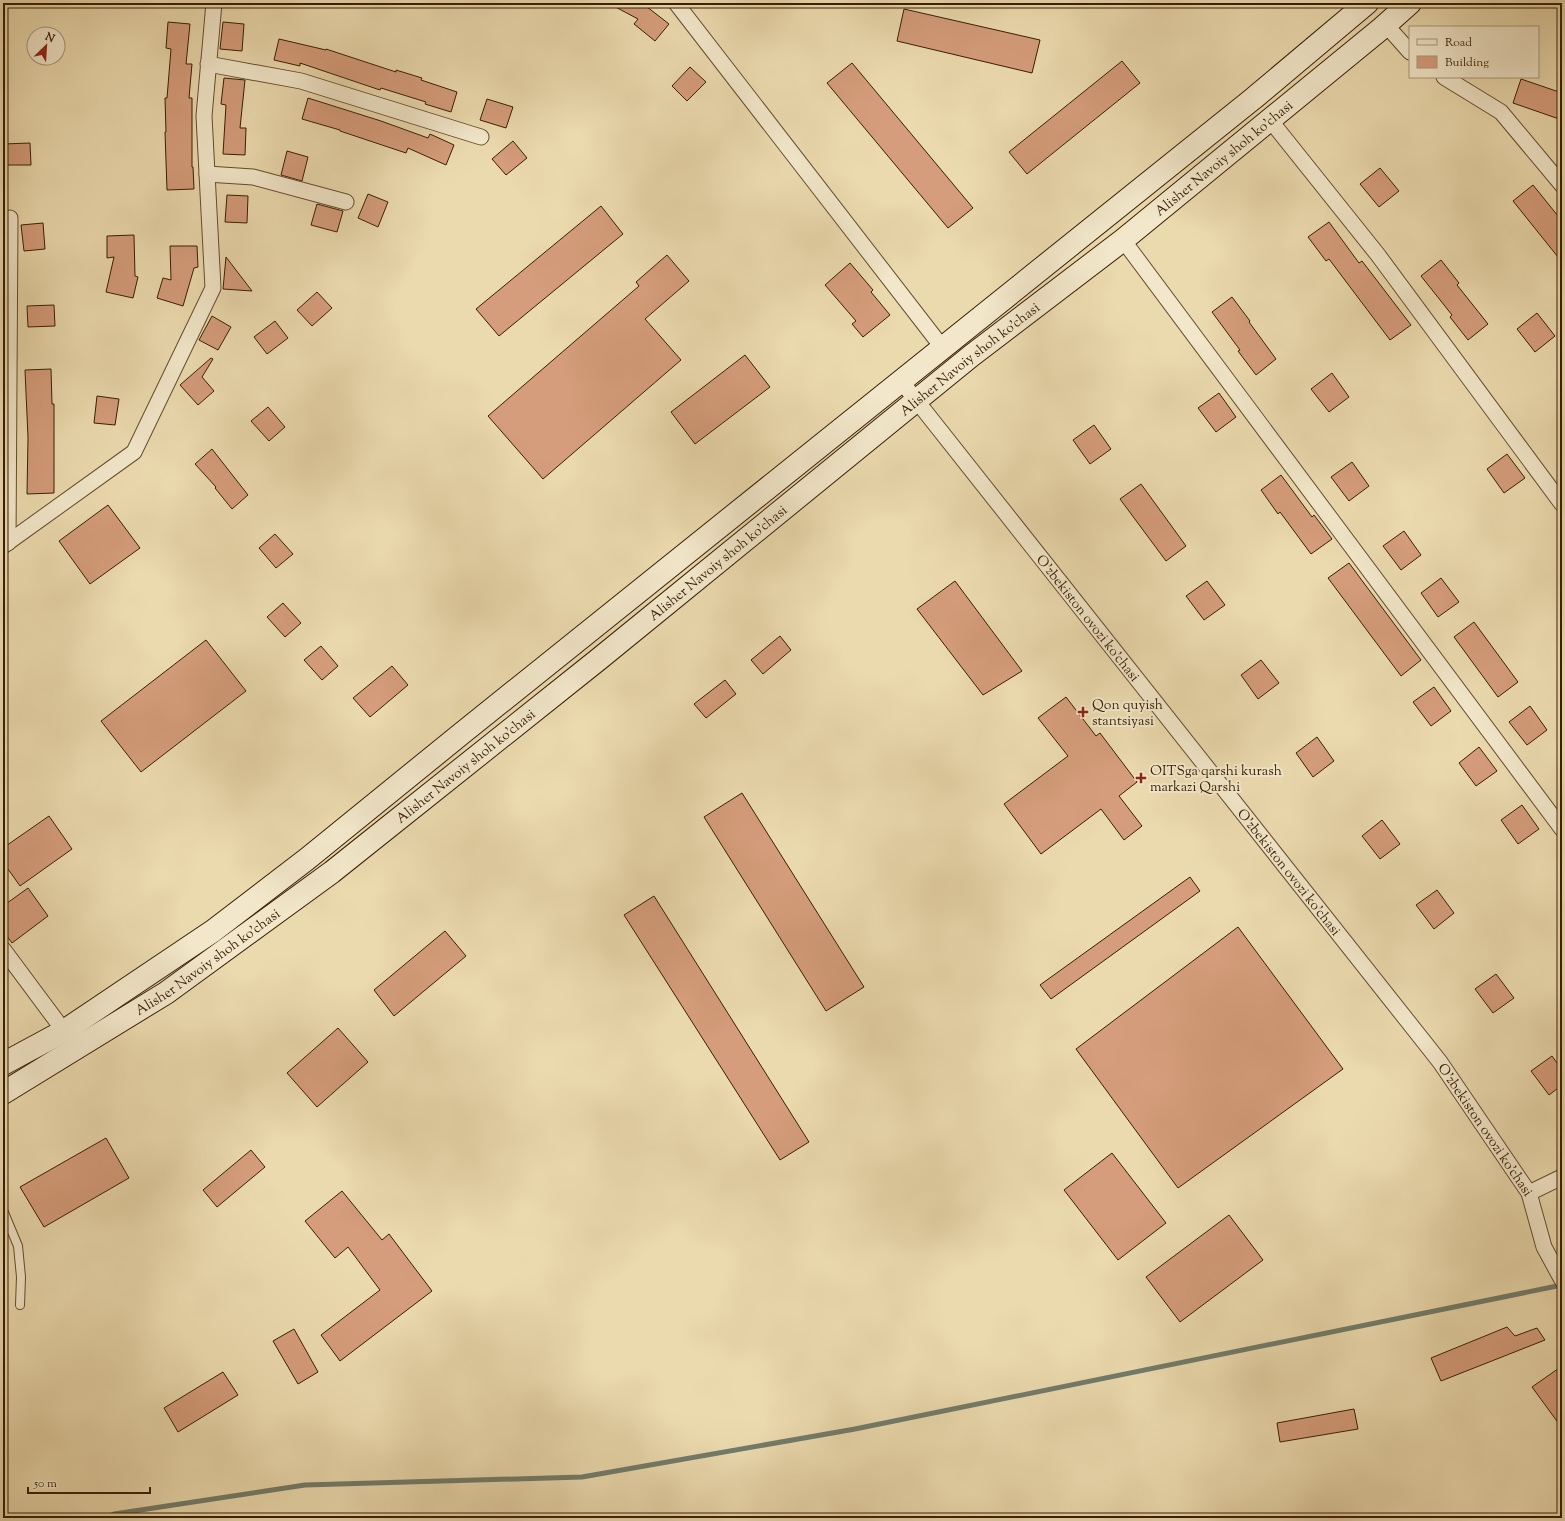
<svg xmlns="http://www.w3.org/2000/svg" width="1565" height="1521" viewBox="0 0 1565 1521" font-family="'Sorts Mill Goudy',serif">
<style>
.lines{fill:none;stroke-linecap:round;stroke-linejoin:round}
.stream{stroke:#727c6b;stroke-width:5}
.building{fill:#d59d7b;stroke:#381e03}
.service-casing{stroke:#654d2e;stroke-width:10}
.minor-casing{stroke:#654d2e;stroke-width:17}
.secondary-casing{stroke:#381e03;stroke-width:24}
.service{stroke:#f2e7ca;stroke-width:8}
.minor{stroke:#f2e7ca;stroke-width:15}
.secondary{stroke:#f2e7ca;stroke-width:22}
.poi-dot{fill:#8f2418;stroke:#f2e7ca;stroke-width:1.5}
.labels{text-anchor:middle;stroke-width:4;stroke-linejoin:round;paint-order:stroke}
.street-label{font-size:14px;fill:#381e03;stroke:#f2e7ca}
.poi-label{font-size:14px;fill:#381e03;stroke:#f2e7ca;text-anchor:start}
</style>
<rect width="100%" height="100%" fill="#ebdaae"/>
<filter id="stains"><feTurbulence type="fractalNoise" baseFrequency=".005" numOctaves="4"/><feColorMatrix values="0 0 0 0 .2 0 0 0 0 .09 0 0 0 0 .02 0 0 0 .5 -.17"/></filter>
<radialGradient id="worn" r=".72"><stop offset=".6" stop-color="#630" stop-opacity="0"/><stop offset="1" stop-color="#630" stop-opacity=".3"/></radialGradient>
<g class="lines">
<!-- stream -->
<path class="stream" d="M105 1518 114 1514 305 1485 582 1477 855 1429 1562 1285"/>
</g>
<!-- building -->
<g class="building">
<path d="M608 3H642L669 24 655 41 634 24 638 19Z"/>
<path d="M904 9 1040 40 1032 73 897 41Z"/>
<path d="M168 22 190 24 186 64H192L189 98H192V167H193L194 189 167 190 165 132H166L165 98H167L171 49 166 48Z"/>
<path d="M223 22 244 24 242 51 220 49Z"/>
<path d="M279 39 326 50V49L396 72V70L422 78 421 80 457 92 451 112 425 104 426 102 381 88 380 90 300 63V66L274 60Z"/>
<path d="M1122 61 1140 83 1027 174 1009 152Z"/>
<path d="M852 63 973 208 948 228 827 83Z"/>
<path d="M690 67 706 82 687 101 672 86Z"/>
<path d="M224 78 245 80 240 128H246L245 155 223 154 226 105 221 104Z"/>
<path d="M1521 79 1562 93V120L1513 103Z"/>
<path d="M308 98 381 121 428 138 430 134 454 145 446 165 408 148 406 153 340 131V130L302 119Z"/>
<path d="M487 99 513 107 506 128 480 120Z"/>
<path d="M513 141 527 158 506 175 492 159Z"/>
<path d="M30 143 31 165H4L3 144Z"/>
<path d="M287 151 308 157 302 181 281 175Z"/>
<path d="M1380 168 1399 191 1379 207 1360 184Z"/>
<path d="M1533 185 1562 221V262L1513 201Z"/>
<path d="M368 194 388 202 378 227 358 218Z"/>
<path d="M227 195 248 196 247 223 225 222Z"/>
<path d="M317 204 343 211 337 232 311 225Z"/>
<path d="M601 206 623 234 499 336 476 309Z"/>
<path d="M1329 222 1359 263 1362 261 1411 325 1390 340 1329 259 1326 261 1308 237Z"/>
<path d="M43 223 45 249 24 251 21 225Z"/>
<path d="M134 235 135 276 138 277 133 298 106 292 114 257 107 258V236Z"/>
<path d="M170 246H197L198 267 194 268 183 306 157 298 163 278 171 280Z"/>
<path d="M667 255 689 281 645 319 681 360 543 479 488 416 639 286 636 282Z"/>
<path d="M226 257 252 291 223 289Z"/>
<path d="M1441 260 1459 283 1457 285 1488 324 1468 340 1450 317 1452 315 1421 276Z"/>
<path d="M850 263 873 290 871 292 890 315 863 337 852 324 856 321 825 285Z"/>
<path d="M317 292 332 308 312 326 297 310Z"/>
<path d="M1232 297 1250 321 1249 322 1276 359 1256 375 1238 351 1240 350 1212 312Z"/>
<path d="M54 305 55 326 28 327 27 306Z"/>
<path d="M1537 313 1555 336 1535 352 1517 329Z"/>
<path d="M212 316 231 327 218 350 199 340Z"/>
<path d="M275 321 288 338 267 354 254 337Z"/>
<path d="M745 355 770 387 695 444 671 412Z"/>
<path d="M211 358 213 359 202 377 214 391 198 405 180 385Z"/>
<path d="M51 369 52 404H54V493L27 494 28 438 25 370Z"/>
<path d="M1332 373 1349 397 1329 412 1311 389Z"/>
<path d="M1219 393 1236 417 1216 432 1198 408Z"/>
<path d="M97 396 119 399 115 425 94 423Z"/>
<path d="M268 407 285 427 269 441 251 421Z"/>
<path d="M1094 425 1111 449 1090 464 1073 440Z"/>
<path d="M212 449 248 495 232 509 215 488 216 487 195 464Z"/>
<path d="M1507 454 1525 478 1504 493 1487 469Z"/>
<path d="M1352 462 1369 486 1349 501 1331 477Z"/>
<path d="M1281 475 1312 517 1314 515 1332 539 1311 554 1280 512 1278 514 1261 490Z"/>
<path d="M1141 484 1186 546 1166 561 1120 499Z"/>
<path d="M108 505 140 548 90 584 59 541Z"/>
<path d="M1404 531 1421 555 1401 570 1383 546Z"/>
<path d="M275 534 293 554 276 568 259 548Z"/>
<path d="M1349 563 1421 660 1401 676 1328 578Z"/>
<path d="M1441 578 1459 602 1438 617 1421 593Z"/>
<path d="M955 581 1022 671 983 695 917 609Z"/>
<path d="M1207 581 1225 605 1204 620 1186 596Z"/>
<path d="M283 603 301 623 285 637 267 617Z"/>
<path d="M1474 622 1518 682 1498 697 1454 637Z"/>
<path d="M780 636 791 650 763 674 751 660Z"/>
<path d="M206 640 246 691 141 772 101 721Z"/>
<path d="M321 646 338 666 322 680 304 660Z"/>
<path d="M1261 660 1279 683 1258 699 1241 675Z"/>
<path d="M392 666 408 685 370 717 353 698Z"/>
<path d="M725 680 736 694 706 718 694 704Z"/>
<path d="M1434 687 1451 711 1431 726 1413 702Z"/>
<path d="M1066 697 1096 736 1100 733 1137 782 1119 796 1142 826 1124 840 1101 809 1041 854 1004 804 1068 756 1038 718Z"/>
<path d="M1530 706 1547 730 1527 745 1509 722Z"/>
<path d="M1317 737 1334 761 1313 777 1296 753Z"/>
<path d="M1479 747 1497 771 1476 786 1459 763Z"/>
<path d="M742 793 864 987 826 1011 704 817Z"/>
<path d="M1522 805 1539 829 1518 844 1501 820Z"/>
<path d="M49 816 72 849 20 886 3 862V848Z"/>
<path d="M1382 820 1400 844 1380 859 1362 836Z"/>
<path d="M1190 877 1200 891 1051 999 1040 985Z"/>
<path d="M28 888 48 916 12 943 3 931V906Z"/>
<path d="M1437 890 1454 913 1434 929 1416 905Z"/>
<path d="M654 896 809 1142 780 1160 624 915Z"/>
<path d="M1238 927 1343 1069 1178 1188 1076 1049Z"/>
<path d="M445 931 466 956 394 1016 374 990Z"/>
<path d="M1496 974 1514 998 1493 1013 1475 989Z"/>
<path d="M338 1028 368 1062 317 1107 287 1073Z"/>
<path d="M1552 1056 1562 1070V1085L1549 1095 1531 1071Z"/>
<path d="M106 1138 129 1178 44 1227 20 1187Z"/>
<path d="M251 1150 265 1167 217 1207 203 1190Z"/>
<path d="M1112 1153 1166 1223 1118 1260 1064 1190Z"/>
<path d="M342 1191 382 1240 389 1234 432 1291 340 1361 321 1335 380 1290 348 1247 335 1258 305 1221Z"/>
<path d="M1229 1215 1263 1260 1180 1322 1146 1277Z"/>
<path d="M1507 1327 1515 1336 1537 1328 1545 1340 1441 1381 1431 1358Z"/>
<path d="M294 1329 318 1372 298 1384 273 1341Z"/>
<path d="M1562 1366V1428L1532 1387Z"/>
<path d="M223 1372 238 1395 178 1432 164 1408Z"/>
<path d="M1354 1409 1358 1429 1280 1442 1277 1423Z"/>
</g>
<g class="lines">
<defs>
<path id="service" d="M3 1210 18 1246 21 1277 20 1305"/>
<g id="minor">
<path d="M676 3 942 347"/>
<path d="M1386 25 1410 52"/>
<path d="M208 64 301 81 481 137"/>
<path d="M1444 77 1501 112 1562 185"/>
<path d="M1270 120 1378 255 1562 504"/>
<path d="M207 174 253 177 346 202"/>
<path d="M1123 240 1562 829"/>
<path id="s1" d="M901 381 1440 1062 1529 1193 1544 1247 1562 1280"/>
<path d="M8 543 10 218"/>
<path d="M3 546 134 452 213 288 204 116 214 3"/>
<path d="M3 949 64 1031"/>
<path d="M1529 1193 1562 1177"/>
</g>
<g id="secondary">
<path d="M3 1064 64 1031 213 931 307 859 461 734 1254 98 1367 3"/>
<path id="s2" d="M3 1093 166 993 332 872 599 659 971 356 1123 240 1382 28 1410 3"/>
</g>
</defs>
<!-- service casing -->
<use href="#service" class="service-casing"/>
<!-- minor casing -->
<use href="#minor" class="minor-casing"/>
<!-- secondary casing -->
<use href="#secondary" class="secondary-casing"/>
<!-- service -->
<use href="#service" class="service"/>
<!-- minor -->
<use href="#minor" class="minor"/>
<!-- secondary -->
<use href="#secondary" class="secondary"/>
</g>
<!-- markers -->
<g class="poi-dot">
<path d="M1081 706h4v4h4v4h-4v4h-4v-4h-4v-4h4z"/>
<path d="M1139 772h4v4h4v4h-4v4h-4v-4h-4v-4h4z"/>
</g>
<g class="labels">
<!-- street labels -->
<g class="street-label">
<text dy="5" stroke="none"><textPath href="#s2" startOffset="1539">Alisher Navoiy shoh ko'chasi</textPath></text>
<text dy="5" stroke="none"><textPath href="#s2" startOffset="1215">Alisher Navoiy shoh ko'chasi</textPath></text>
<text dy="5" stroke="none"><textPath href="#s2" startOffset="891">Alisher Navoiy shoh ko'chasi</textPath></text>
<text dy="5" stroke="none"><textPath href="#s1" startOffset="302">O'zbekiston ovozi ko'chasi</textPath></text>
<text dy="5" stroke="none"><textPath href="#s2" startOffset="567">Alisher Navoiy shoh ko'chasi</textPath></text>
<text dy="5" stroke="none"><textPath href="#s1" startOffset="626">O'zbekiston ovozi ko'chasi</textPath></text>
<text dy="5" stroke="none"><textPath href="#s2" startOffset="243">Alisher Navoiy shoh ko'chasi</textPath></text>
<text dy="5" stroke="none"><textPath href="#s1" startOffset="950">O'zbekiston ovozi ko'chasi</textPath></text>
</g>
<!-- poi labels -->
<g class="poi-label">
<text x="1092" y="709">Qon quyish<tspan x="1092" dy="16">stantsiyasi</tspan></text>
<text x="1150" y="775">OITSga qarshi kurash<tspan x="1150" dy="16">markazi Qarshi</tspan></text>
</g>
</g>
<!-- margin -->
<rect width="1565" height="1521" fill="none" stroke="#ebdaae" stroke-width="16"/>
<rect x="4" y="4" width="1557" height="1513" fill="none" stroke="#381e03" stroke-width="2"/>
<rect x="8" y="8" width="1549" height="1505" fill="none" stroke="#381e03"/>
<!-- legend -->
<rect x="1409" y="26" width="130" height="52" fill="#f2e7ca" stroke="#a8977a"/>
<rect x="1417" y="39" width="20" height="6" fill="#f2e7ca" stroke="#a8977a"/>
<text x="1445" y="46" font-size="12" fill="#381e03">Road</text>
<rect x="1417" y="56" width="20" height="12" fill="#d59d7b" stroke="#a8977a"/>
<text x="1445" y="66" font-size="12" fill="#381e03">Building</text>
<!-- north arrow -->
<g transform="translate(46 46) rotate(25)"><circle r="19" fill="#f2e7ca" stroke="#a8977a"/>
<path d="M0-3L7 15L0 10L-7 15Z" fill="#8f2418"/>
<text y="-6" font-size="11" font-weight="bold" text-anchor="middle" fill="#381e03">N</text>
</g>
<!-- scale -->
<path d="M28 1487v6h122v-6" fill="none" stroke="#381e03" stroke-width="2"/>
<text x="34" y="1487" font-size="12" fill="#381e03" stroke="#f2e7ca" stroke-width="3" paint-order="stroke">50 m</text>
<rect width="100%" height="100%" filter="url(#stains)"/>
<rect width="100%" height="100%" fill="url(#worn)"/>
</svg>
